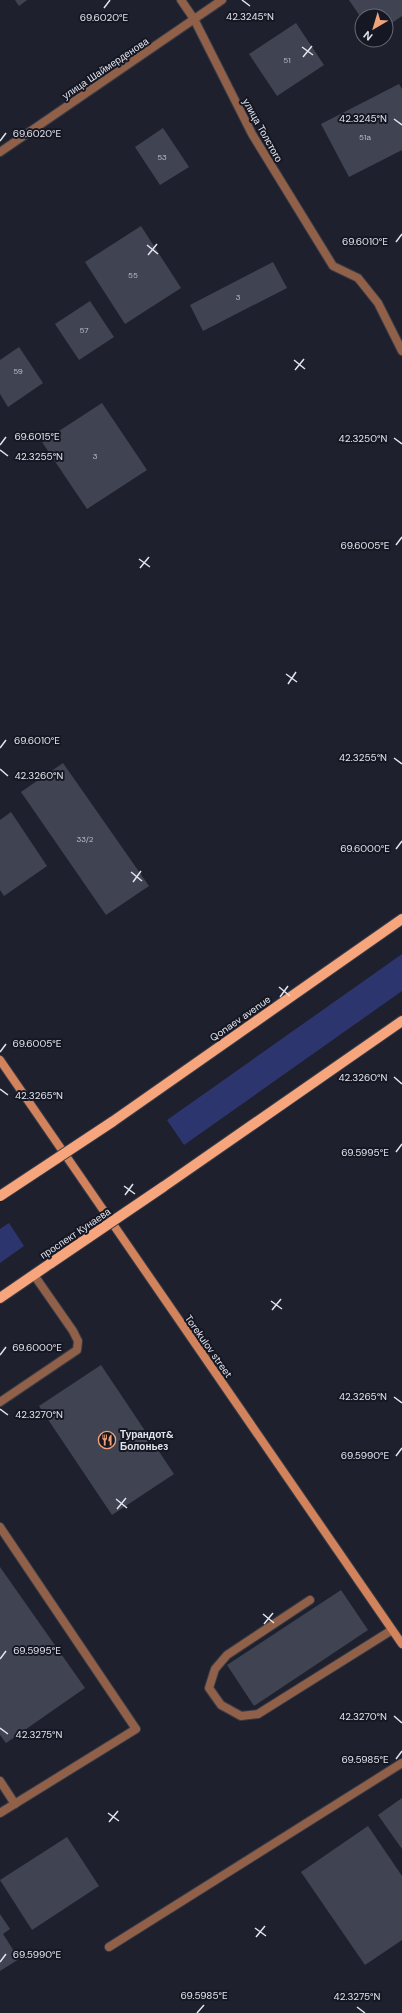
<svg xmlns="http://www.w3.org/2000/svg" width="402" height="2013" viewBox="0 0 402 2013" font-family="'DM Sans',sans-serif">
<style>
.green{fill:#2d356f}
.building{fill:#404452}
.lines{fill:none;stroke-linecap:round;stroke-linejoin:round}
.service-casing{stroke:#393c48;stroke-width:10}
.minor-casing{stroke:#393c48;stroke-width:10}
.secondary-casing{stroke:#393c48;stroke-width:10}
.primary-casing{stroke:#393c48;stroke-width:12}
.service{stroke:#916048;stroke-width:8}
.minor{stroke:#916048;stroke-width:8}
.secondary{stroke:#d2835b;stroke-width:8}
.primary{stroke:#f7a57c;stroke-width:10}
.primary-bridge-casing{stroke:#393c48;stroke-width:12;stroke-linecap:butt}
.primary-bridge{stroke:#f7a57c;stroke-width:10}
.ticks{fill:none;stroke:#e2e4ed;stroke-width:1.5}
.labels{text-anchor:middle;stroke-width:4;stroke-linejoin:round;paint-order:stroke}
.number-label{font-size:8px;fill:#babcc6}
.street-label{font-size:10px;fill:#e2e4ed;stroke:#151723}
.poi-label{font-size:10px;font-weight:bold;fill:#e2e4ed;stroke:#151723;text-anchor:start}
.ticks-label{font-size:10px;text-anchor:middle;fill:#e2e4ed;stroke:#151723;stroke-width:4;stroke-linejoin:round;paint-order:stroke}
</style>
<rect width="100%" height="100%" fill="#1e212d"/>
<!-- green -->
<g class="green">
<path d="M402 954V991L184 1145 167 1120Z"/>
<path d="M9 1223 24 1246 0 1263V1229Z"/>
</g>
<!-- building -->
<g class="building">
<path d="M15 0H27L19 6Z"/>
<path d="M349 0H402V16L386 27V16H362V19Z"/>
<path d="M296 23 324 65 277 96 249 54Z"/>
<path d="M399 84 402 89V150L349 177 321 124Z"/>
<path d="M163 128 189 167 160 185 135 147Z"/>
<path d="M141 226 181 288 125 324 85 262Z"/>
<path d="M273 262 287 288 203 331 190 305Z"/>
<path d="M90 301 114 337 79 360 55 324Z"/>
<path d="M19 347 43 383 8 407 0 394V360Z"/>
<path d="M102 403 147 470 87 509 42 442Z"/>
<path d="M63 763 149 886 106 915 21 792Z"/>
<path d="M11 812 47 866 4 896 0 890V820Z"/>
<path d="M101 1365 174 1474 112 1515 39 1406Z"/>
<path d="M0 1567 85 1688 6 1743 0 1735Z"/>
<path d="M341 1590 368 1630 254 1706 227 1665Z"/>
<path d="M402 1798V1849L378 1815Z"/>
<path d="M368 1826 402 1876V1940L365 1965 301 1872Z"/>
<path d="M67 1837 99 1886 32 1930 0 1880Z"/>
<path d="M0 1914 10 1929 3 1934 19 1959 0 1971Z"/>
</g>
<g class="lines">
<defs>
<g id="service">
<path d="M194 19 252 134 333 266 358 278 378 303 402 351"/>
<path d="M0 1402 77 1350 78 1341 73 1331 34 1275"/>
<path d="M0 1527 136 1729 0 1813"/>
<path d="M310 1600 227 1655 215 1669 209 1688 221 1705 241 1716 258 1714 392 1630"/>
<path d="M0 1781 15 1804"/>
<path d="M109 1947 402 1763"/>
</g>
<g id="minor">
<path d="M181 0 194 19"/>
<path d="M0 152 222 0"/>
</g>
<path id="secondary" d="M0 1060 402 1644"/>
<g id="primary">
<path d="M112 1122 402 919"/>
<path d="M163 1187 402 1021"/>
<path d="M0 1298 51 1263"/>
</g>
</defs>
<!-- service casing -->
<use href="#service" class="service-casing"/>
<!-- minor casing -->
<use href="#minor" class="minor-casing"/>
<!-- secondary casing -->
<use href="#secondary" class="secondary-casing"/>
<!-- primary casing -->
<use href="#primary" class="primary-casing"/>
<!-- service -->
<use href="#service" class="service"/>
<!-- minor -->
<use href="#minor" class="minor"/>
<!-- secondary -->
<use href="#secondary" class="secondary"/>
<!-- primary -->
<use href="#primary" class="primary"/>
<defs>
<g id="primary-bridge">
<path d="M0 1196 112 1122"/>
<path d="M51 1263 163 1187"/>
</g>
</defs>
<!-- primary-bridge casing -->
<use href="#primary-bridge" class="primary-bridge-casing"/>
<!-- primary-bridge -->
<use href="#primary-bridge" class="primary-bridge"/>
</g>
<!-- ticks -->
<path class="ticks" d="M242 0 250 6M104 8 110 0M302 47 313 55M303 57 312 46M394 119 402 125M0 141 6 133M396 242 402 234M147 245 158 254M148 255 157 244M294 360 305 369M295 370 304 359M394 438 402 444M0 445 6 437M0 450 8 456M396 545 402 537M139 559 150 567M140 568 149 557M286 674 297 682M288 684 296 672M0 748 6 740M394 758 402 764M0 769 8 776M396 849 402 841M131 872 142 881M133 882 141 871M279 987 290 996M280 997 288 986M0 1052 6 1044M394 1077 402 1084M0 1089 8 1095M396 1152 402 1144M124 1186 135 1194M125 1195 133 1184M271 1301 282 1309M272 1310 281 1299M0 1355 6 1347M394 1397 402 1403M0 1409 8 1415M396 1456 402 1448M116 1499 127 1508M117 1509 126 1498M263 1614 274 1623M264 1624 273 1613M0 1659 6 1651M394 1716 402 1723M0 1728 8 1734M396 1759 402 1751M108 1813 119 1821M109 1822 118 1811M255 1928 266 1936M256 1937 265 1926M0 1962 6 1954M357 2007 365 2013M197 2013 204 2005"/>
<!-- icons -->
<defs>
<symbol id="restaurant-ring" viewBox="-11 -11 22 22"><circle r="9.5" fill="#151723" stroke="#f0a27a" stroke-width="1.5"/><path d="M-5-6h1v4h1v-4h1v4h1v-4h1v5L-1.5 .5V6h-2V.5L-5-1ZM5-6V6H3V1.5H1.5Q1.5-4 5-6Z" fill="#f0a27a"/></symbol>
</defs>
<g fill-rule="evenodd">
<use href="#restaurant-ring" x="97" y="1430" width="20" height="20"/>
</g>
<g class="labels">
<!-- number labels -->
<g class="number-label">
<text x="287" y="63">51</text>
<text x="365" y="140">51а</text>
<text x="162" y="160">53</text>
<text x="133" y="278">55</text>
<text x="238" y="300">3</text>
<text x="84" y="333">57</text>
<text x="18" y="374">59</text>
<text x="95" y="459">3</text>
<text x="85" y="842">33/2</text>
</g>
<!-- street labels -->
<g class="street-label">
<text transform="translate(105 68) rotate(-34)" y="4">улица Шаймерденова</text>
<text transform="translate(263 130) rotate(61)" y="4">улица Толстого</text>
<text transform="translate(240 1018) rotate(-35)" y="4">Qonaev avenue</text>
<text transform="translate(75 1233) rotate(-34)" y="4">проспект Кунаева</text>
<text transform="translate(209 1346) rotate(55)" y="4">Torekulov street</text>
</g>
<!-- poi labels -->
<g class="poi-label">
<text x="120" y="1438">Турандот&amp;<tspan x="120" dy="12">Болоньез</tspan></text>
</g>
</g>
<g class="ticks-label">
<text x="250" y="20">42.3245°N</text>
<text x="104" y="21">69.6020°E</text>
<text x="363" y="122">42.3245°N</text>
<text x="37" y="137">69.6020°E</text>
<text x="365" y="245">69.6010°E</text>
<text x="37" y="440">69.6015°E</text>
<text x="363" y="442">42.3250°N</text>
<text x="39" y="460">42.3255°N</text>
<text x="365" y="549">69.6005°E</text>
<text x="37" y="744">69.6010°E</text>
<text x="363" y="761">42.3255°N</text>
<text x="39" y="779">42.3260°N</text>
<text x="365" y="852">69.6000°E</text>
<text x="37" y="1047">69.6005°E</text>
<text x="363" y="1081">42.3260°N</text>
<text x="39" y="1099">42.3265°N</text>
<text x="365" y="1156">69.5995°E</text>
<text x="37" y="1351">69.6000°E</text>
<text x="363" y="1400">42.3265°N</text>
<text x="39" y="1418">42.3270°N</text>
<text x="365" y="1459">69.5990°E</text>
<text x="37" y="1654">69.5995°E</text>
<text x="363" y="1720">42.3270°N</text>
<text x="39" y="1738">42.3275°N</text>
<text x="365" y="1763">69.5985°E</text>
<text x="37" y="1958">69.5990°E</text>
<text x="204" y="1999">69.5985°E</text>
<text x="357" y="2000">42.3275°N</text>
</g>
<!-- north arrow -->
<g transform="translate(374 28) rotate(218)"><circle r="19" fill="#151723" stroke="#676974"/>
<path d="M0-3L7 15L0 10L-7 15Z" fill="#f0a27a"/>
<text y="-6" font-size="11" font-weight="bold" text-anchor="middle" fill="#e2e4ed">N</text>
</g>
</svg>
